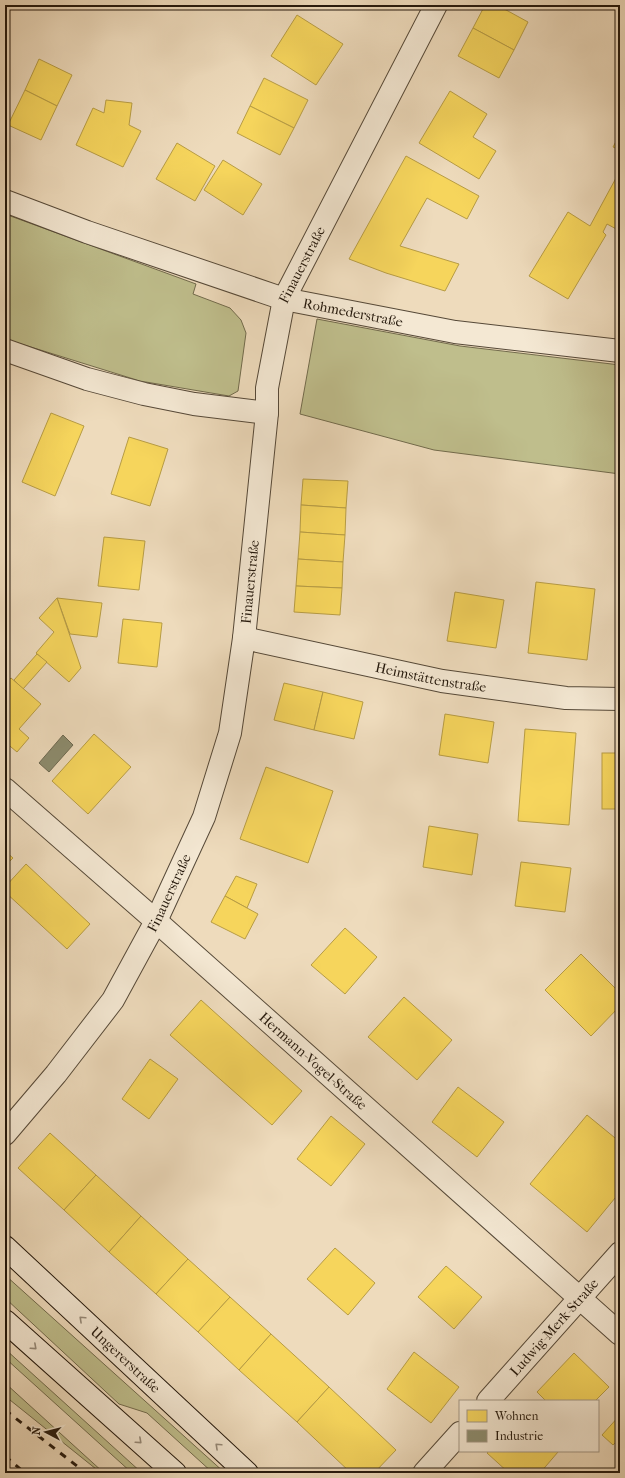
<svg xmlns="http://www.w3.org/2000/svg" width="625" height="1478" viewBox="0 0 625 1478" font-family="'IM FELL French Canon',serif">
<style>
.green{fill:#bfbe8c;stroke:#726b4c}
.homes{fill:#f6d55c;stroke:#b79c44}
.industry{fill:#8c8c6e;stroke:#6d6951}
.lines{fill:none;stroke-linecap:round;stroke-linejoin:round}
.minor-casing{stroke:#564938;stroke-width:24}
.secondary-casing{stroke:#24180c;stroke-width:24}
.minor{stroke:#f4e8d3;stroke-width:22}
.secondary{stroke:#f4e8d3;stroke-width:22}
.rail{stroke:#24180c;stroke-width:3;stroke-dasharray:7 7;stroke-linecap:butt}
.oneway{stroke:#968a79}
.labels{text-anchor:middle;stroke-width:4;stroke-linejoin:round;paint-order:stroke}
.street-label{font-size:14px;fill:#24180c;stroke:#f4e8d3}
</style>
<rect width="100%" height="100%" fill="#eedbbc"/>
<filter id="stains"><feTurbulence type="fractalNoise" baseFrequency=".005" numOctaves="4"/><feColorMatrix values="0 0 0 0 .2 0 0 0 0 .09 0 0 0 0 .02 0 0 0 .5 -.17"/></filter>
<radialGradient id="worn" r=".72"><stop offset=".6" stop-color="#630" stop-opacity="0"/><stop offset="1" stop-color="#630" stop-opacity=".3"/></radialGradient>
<!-- green -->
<g class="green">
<path d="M5 214 196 284 193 294 230 308 241 320 246 333 238 391 229 396 140 381 5 339Z"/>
<path d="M317 319 460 346 620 365V474L434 450 300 414Z"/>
<path d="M5 1275 225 1473H213L147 1413 119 1404 5 1298Z"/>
<path d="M5 1349 142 1473H132L5 1358Z"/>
<path d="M5 1383 104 1473H101L5 1396Z"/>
</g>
<!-- homes -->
<g class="homes">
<path d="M485 5H497L528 22 514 50 473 28Z"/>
<path d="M297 15 343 44 316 85 271 56Z"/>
<path d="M473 28 514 50 499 78 458 56Z"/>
<path d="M39 59 72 75 57 106 25 90Z"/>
<path d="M264 78 308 100 294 128 250 106Z"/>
<path d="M25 90 57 106 41 140 8 125Z"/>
<path d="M450 91 487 114 473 137 496 151 479 179 419 143Z"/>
<path d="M106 100 132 103 129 125 141 131 123 167 76 145 93 108 104 113Z"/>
<path d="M250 106 294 128 280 155 237 133Z"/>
<path d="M620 134V150L613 147Z"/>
<path d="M177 143 215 166 195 201 156 179Z"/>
<path d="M406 156 479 196 467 219 427 198 400 246 459 264 445 291 386 273 349 259Z"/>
<path d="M223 160 262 184 243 215 204 190Z"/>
<path d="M616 178 620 180V231L607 224 603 232 606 235 568 299 529 276 568 212 590 226Z"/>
<path d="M51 413 84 426 55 496 22 482Z"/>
<path d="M129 437 168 449 150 506 111 494Z"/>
<path d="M303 479 348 481 346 508 301 505Z"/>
<path d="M301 505 346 508 345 535 300 532Z"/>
<path d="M620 523V569H617L616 524Z"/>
<path d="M300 532 345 535 343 562 298 559Z"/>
<path d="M104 537 145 541 139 590 98 586Z"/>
<path d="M298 559 343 562 342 588 296 586Z"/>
<path d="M536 582 595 589 587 660 528 653Z"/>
<path d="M296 586 342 588 340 615 294 612Z"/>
<path d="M455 592 504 600 496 648 447 641Z"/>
<path d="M57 598 102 603 97 637 70 634Z"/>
<path d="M57 598 81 668 69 682 36 653 54 632 39 618Z"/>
<path d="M123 619 162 623 157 667 118 663Z"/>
<path d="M37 654 47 662 23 689 14 680Z"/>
<path d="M11 678 41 704 19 729 29 738 17 752 5 742V684Z"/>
<path d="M284 683 323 692 314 730 274 720Z"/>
<path d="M323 692 363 702 354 739 314 730Z"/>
<path d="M445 714 494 722 488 763 439 755Z"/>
<path d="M525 729 576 733 569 825 518 821Z"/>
<path d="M94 734 131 767 88 814 52 781Z"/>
<rect x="602" y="753" width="18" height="56"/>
<path d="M266 767 333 791 308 863 240 839Z"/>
<path d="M429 826 478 834 472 875 423 867Z"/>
<path d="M5 851 13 858 5 866Z"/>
<path d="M521 862 571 868 565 912 515 906Z"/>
<path d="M26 864 90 924 67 949 5 892V887Z"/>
<path d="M236 876 257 884 247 908 225 896Z"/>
<path d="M225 896 258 914 245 939 211 922Z"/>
<path d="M345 928 377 957 345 994 311 965Z"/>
<path d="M581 954 620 993V1006L591 1036 545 990Z"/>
<path d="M5 964 10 968 5 973Z"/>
<path d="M404 997 452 1040 417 1080 368 1037Z"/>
<path d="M201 1000 302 1091 272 1125 170 1035Z"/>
<path d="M150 1059 178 1079 149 1119 122 1099Z"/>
<path d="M458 1087 504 1122 477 1157 432 1122Z"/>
<path d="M587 1115 620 1142V1192L587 1232 530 1184Z"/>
<path d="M331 1116 365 1144 331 1186 297 1159Z"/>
<path d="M50 1133 96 1175 64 1210 18 1168Z"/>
<path d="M96 1175 141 1216 109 1252 64 1210Z"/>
<path d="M141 1216 188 1259 156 1294 109 1252Z"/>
<path d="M335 1248 375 1283 348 1315 307 1279Z"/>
<path d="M188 1259 230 1297 198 1332 156 1294Z"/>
<path d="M446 1266 482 1297 454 1329 418 1297Z"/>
<path d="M230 1297 271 1334 239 1370 198 1332Z"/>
<path d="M271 1334 329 1387 297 1422 239 1370Z"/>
<path d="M414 1352 459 1387 431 1423 387 1389Z"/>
<path d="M574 1353 609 1387 595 1401H546L537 1392Z"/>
<path d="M329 1387 396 1450 374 1473H351L297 1422Z"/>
<path d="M620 1415V1444L617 1441 613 1445 602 1435Z"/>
<path d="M489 1451H556L558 1452 540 1473H509L487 1453Z"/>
</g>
<!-- industry -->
<path class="industry" d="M63 735 73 745 49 772 39 763Z"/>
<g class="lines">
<defs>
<g id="minor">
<path id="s1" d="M5 201 87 232 284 299 455 332 620 351"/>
<path d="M5 350 87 379 144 394 194 404 267 413"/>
<path id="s2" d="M244 638 442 681 566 698 620 699"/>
<path id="s3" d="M5 789 156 921 620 1334"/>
<path id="s4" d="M5 1134 56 1074 113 1000 156 921 204 817 230 733 244 638 267 413V388L284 299 436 5"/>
<path id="s5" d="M488 1401 620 1253"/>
<path d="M424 1473 460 1433"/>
</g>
<g id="secondary">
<path id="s6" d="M5 1247 247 1473"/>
<path d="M5 1321 175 1473"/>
</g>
</defs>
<!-- minor casing -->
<use href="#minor" class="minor-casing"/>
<!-- secondary casing -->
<use href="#secondary" class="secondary-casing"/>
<!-- minor -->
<use href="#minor" class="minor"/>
<!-- secondary -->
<use href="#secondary" class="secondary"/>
<!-- rail -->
<g class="rail">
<path d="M5 1410 86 1473"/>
<path d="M5 1456 25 1473"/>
</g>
</g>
<!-- one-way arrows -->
<defs><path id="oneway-chevron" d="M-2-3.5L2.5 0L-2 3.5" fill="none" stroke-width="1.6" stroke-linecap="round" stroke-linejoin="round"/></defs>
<g class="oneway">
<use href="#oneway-chevron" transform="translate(82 1319) rotate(-137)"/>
<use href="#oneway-chevron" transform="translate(34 1347) rotate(42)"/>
<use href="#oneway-chevron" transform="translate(139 1441) rotate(42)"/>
<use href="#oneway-chevron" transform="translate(218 1446) rotate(-137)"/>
</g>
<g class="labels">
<!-- street labels -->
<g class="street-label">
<text dy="5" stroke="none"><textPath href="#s4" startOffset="941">Finauerstraße</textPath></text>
<text dy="5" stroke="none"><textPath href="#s1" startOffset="366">Rohmederstraße</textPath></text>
<text dy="5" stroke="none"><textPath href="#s4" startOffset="617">Finauerstraße</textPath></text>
<text dy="5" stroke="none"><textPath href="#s2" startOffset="191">Heimstättenstraße</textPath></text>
<text dy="5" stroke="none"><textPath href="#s4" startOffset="293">Finauerstraße</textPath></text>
<text dy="5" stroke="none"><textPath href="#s3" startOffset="411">Hermann-Vogel-Straße</textPath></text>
<text dy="5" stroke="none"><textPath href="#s5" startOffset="99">Ludwig-Merk-Straße</textPath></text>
<text dy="5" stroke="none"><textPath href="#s6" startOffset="165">Ungererstraße</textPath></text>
</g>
</g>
<!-- margin -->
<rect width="625" height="1478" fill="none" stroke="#eedbbc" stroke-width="20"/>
<rect x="6" y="6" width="613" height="1466" fill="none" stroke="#24180c" stroke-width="2"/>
<rect x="10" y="10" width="605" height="1458" fill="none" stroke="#24180c"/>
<!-- legend -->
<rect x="459" y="1400" width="140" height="52" fill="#f4e8d3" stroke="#a19583"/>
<rect x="467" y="1410" width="20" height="12" fill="#f6d55c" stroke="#a19583"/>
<text x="495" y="1420" font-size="12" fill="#24180c">Wohnen</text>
<rect x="467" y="1430" width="20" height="12" fill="#8c8c6e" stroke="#a19583"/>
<text x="495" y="1440" font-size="12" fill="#24180c">Industrie</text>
<!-- north arrow -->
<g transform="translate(46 1432) rotate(277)" stroke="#f4e8d3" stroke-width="3" paint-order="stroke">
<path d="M0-3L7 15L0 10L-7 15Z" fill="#24180c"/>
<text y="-6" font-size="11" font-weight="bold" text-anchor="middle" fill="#24180c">N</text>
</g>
<rect width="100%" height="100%" filter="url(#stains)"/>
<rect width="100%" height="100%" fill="url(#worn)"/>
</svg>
